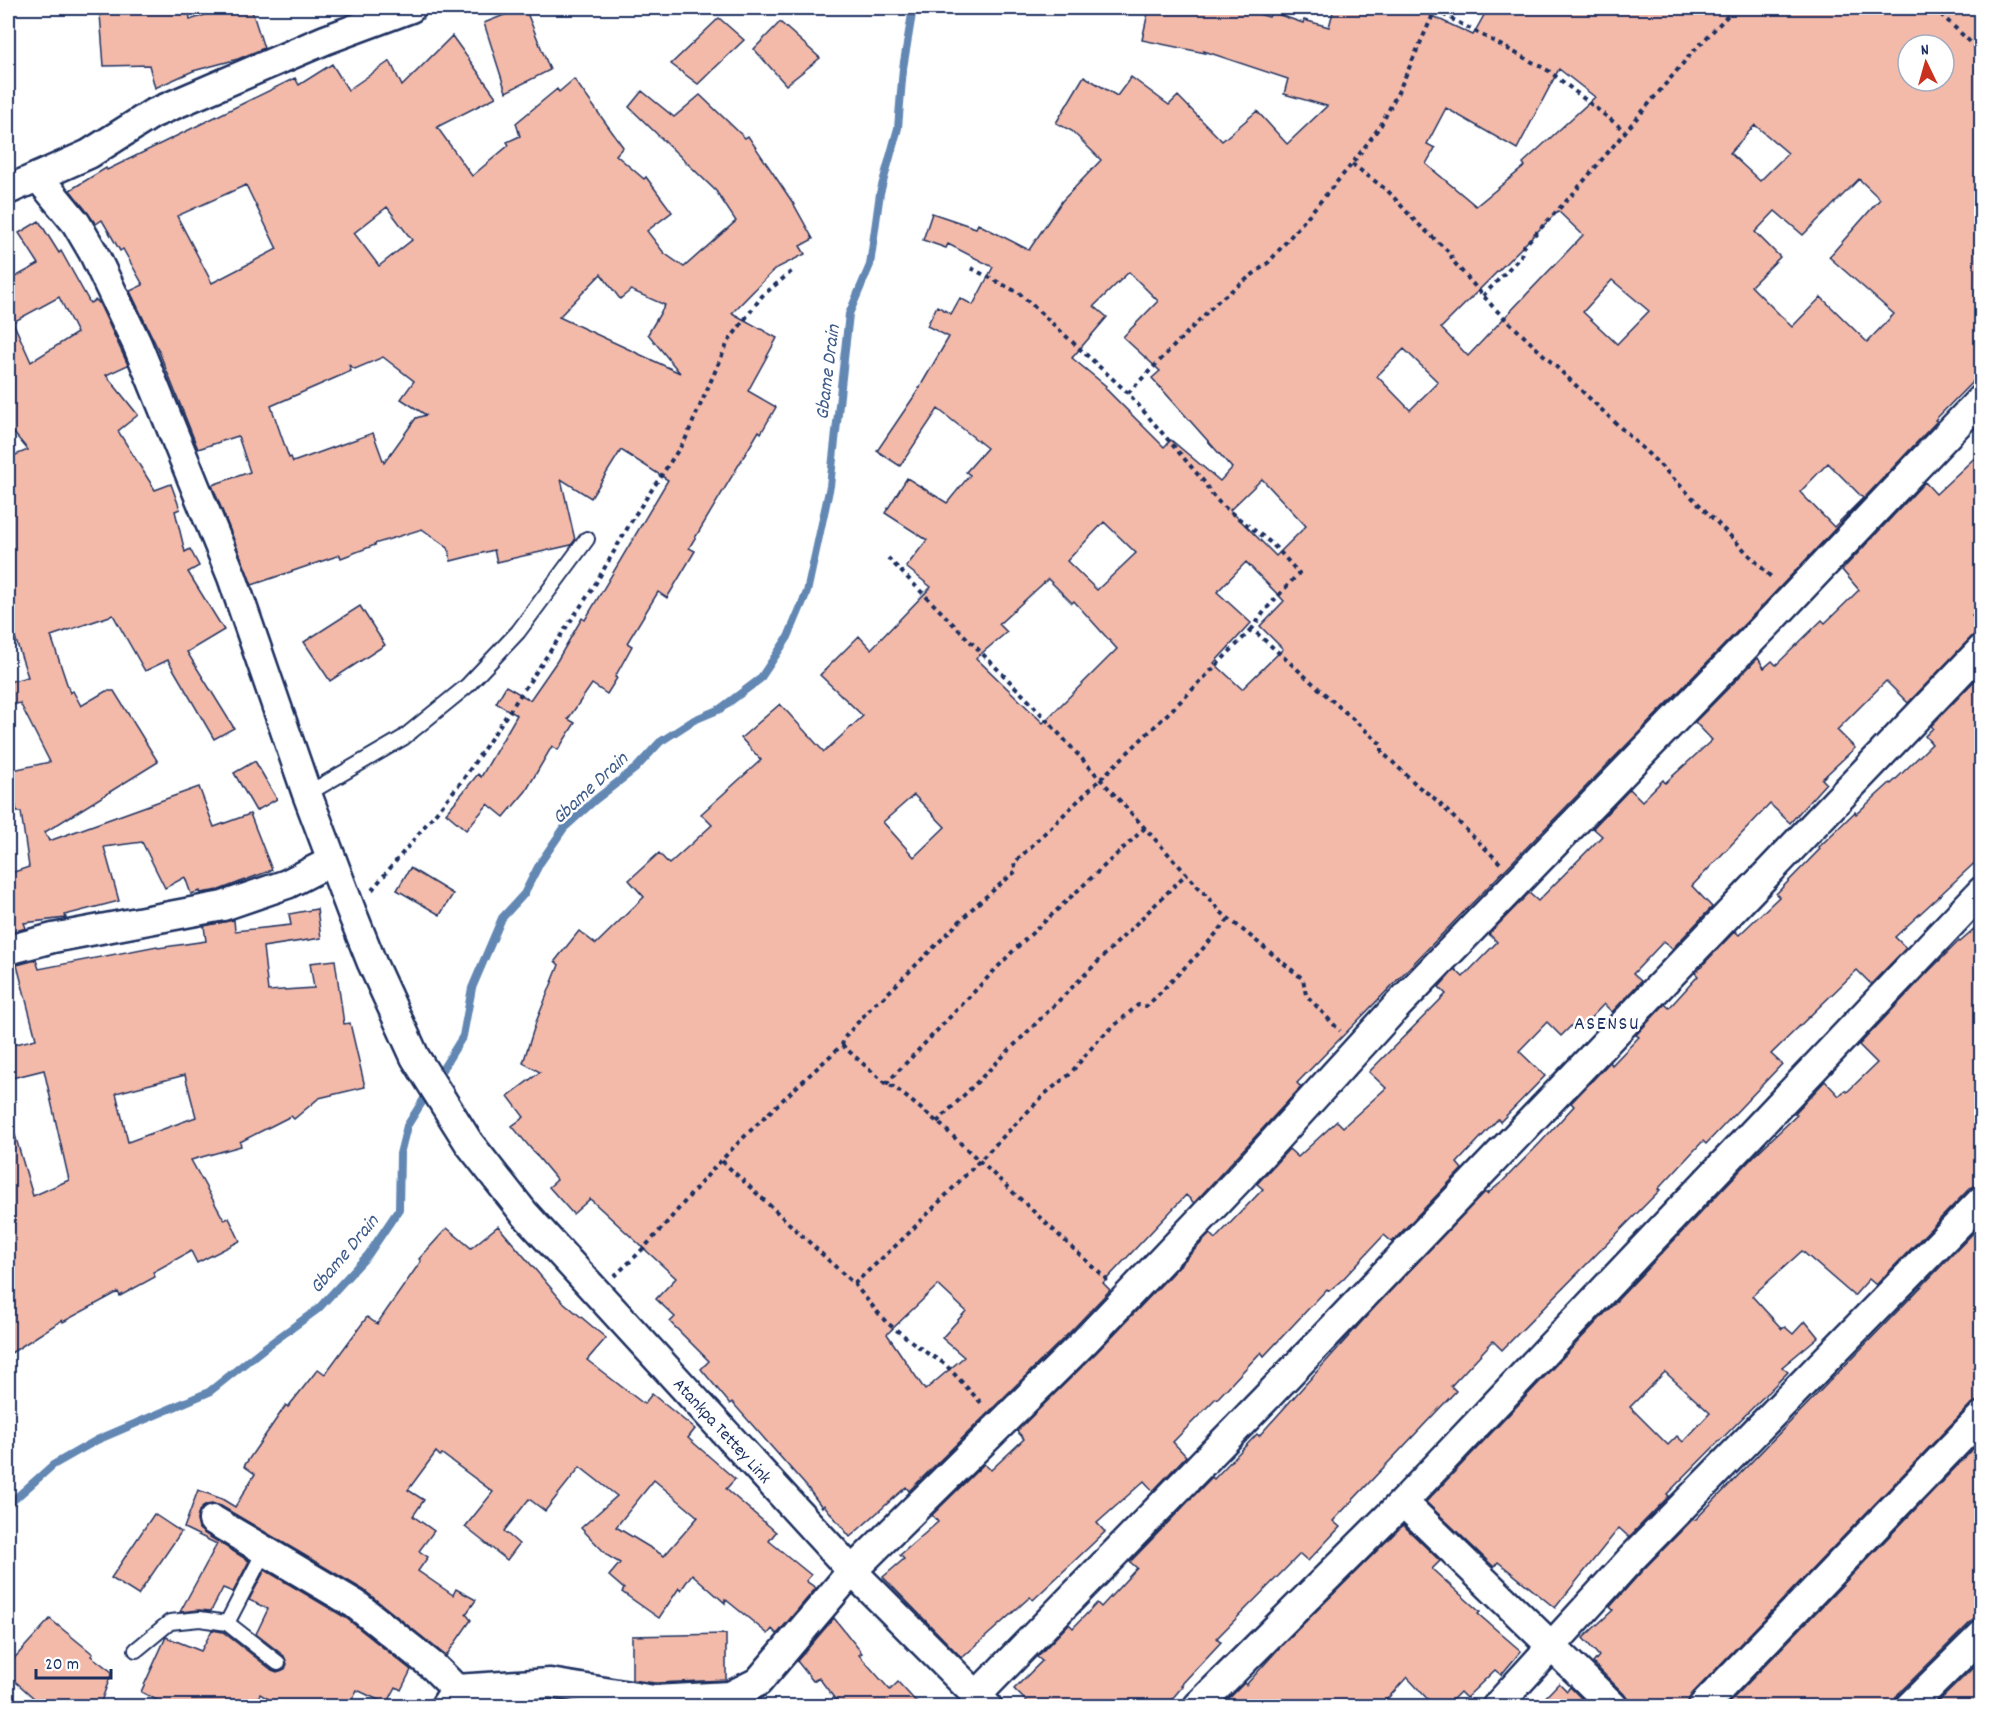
<svg xmlns="http://www.w3.org/2000/svg" width="1989" height="1714" viewBox="0 0 1989 1714" font-family="Dekko,sans-serif">
<style>
.lines{fill:none;stroke-linecap:round;stroke-linejoin:round}
.stream{stroke:#6287b3;stroke-width:8}
.building{fill:#f3baaa;stroke:#1b2f5e;stroke-width:1.5;fill-rule:evenodd}
.service-casing{stroke:#1b2f5e;stroke-width:18}
.minor-casing{stroke:#1b2f5e;stroke-width:33}
.path{stroke:#1b2f5e;stroke-width:4;stroke-dasharray:4.5 4.5;stroke-linecap:butt}
.service{stroke:#fff;stroke-width:14}
.minor{stroke:#fff;stroke-width:28}
.labels{text-anchor:middle;stroke-width:5;stroke-linejoin:round;paint-order:stroke}
.street-label{font-size:18px;fill:#1b2f5e;stroke:#fff}
.water-label{font-size:20px;font-style:italic;fill:#3e5b89;stroke:#fff}
.neighbourhood-label{font-size:20px;letter-spacing:1.5px;fill:#1b2f5e;stroke:#fff}
</style>
<rect width="100%" height="100%" fill="#fff"/>
<filter id="ink" filterUnits="userSpaceOnUse"><feTurbulence type="fractalNoise" baseFrequency=".0167" numOctaves="2"/><feDisplacementMap in="SourceGraphic" scale="12" xChannelSelector="R" yChannelSelector="G"/><feConvolveMatrix kernelMatrix="1 2 1 2 8 2 1 2 1" color-interpolation-filters="sRGB"/></filter>
<g filter="url(#ink)">
<g class="lines">
<!-- stream -->
<g class="stream">
<path d="M437 1078 463 1036 472 988 502 918 524 894 540 863 564 828 595 800 636 768 660 742 694 720 720 709 760 679 788 637 807 592 830 486 849 314 870 265 880 193 898 128 903 68 913 8"/>
<path d="M8 1505 53 1465 97 1440 209 1392 263 1349 318 1309 368 1255 399 1209 400 1154 407 1126 429 1091"/>
</g>
</g>
<!-- building -->
<g class="building">
<path d="M160 8H189L190 20 225 8H251L264 48 238 59 193 71 155 88 149 65 104 66 100 14Z"/>
<path d="M522 8H525L550 70 506 92 484 23Z"/>
<path d="M1149 8H1238L1269 17 1271 12 1303 23 1304 20 1329 27 1334 8H1415L1473 35 1488 8H1982V372L1935 420 1937 421 1764 604 1297 1083 1301 1087 1194 1203 1186 1195 1103 1283 1110 1290 1073 1329 909 1491 906 1487 850 1537 824 1505 822 1507 807 1487 732 1402 730 1404 701 1369 709 1361 670 1322 675 1317 656 1299 676 1278 590 1199 573 1214 549 1187 557 1180 512 1126 524 1117 508 1096 540 1072 523 1063 536 1022 559 965 555 961 579 931 596 944 644 897 629 880 659 853 669 864 712 825 701 814 761 760 741 738 780 704 824 752 863 716 820 675 859 636 871 649 931 587 906 567 927 540 885 513 907 478 947 503 970 475 966 472 987 448 938 409 900 466 877 451 917 392 949 337 927 326 937 306 951 314 960 298 973 305 993 267 948 244 946 248 923 240 932 213 976 228 978 224 1029 250 1062 201 1101 160 1072 131 1056 123 1084 76 1117 96 1131 77 1169 105 1178 96 1222 141 1257 111 1287 144 1327 106 1284 94 1288 79 1204 51 1205 53 1142 40ZM1908 45H1944V81H1908ZM1559 69 1595 97 1523 163 1525 166 1476 206 1426 164 1435 148 1427 144 1446 108 1517 149ZM1755 125 1788 153 1760 181 1730 153ZM1859 179 1880 199 1829 257 1894 314 1867 342 1821 297 1792 327 1751 286 1780 257 1755 232 1775 211 1803 235ZM1558 211 1583 235 1468 356 1441 328ZM1129 272 1158 301 1123 337 1160 371 1152 378 1232 468 1220 481 1171 440 1164 447 1105 388 1106 386 1072 358 1107 317 1094 306ZM1612 280 1649 311 1617 344 1583 312ZM1404 349 1438 382 1410 410 1377 376ZM1828 463 1863 498 1834 527 1800 492ZM1262 479 1306 526 1276 556 1230 510ZM1104 522 1136 553 1097 590 1067 561ZM1246 562 1284 601 1260 626 1283 649 1242 689 1214 663 1251 623 1217 592ZM1048 579 1072 603 1074 601 1117 649 1043 723 976 658 1007 632 999 624ZM914 795 945 827 914 857 883 822ZM938 1285 966 1311 942 1338 964 1357 925 1390 887 1334Z"/>
<path d="M719 18 744 40 698 84 671 64Z"/>
<path d="M780 22 820 58 786 85 754 49Z"/>
<path d="M452 36 496 97 437 127 472 176 509 145 507 142 520 136 516 123 557 89 559 92 574 79 623 147 616 155 644 179 646 177 672 212 647 231 664 253 684 267 736 221 716 191 629 107 642 91 674 117 700 95 745 138 748 136 793 203 813 239 800 246 805 254 775 269 732 313 777 338 748 391 776 407 761 433 759 431 689 548 695 551 667 598 658 592 627 643 632 646 615 677 617 678 607 694 592 684 568 719 575 723 558 750 552 746 526 791 504 817 488 804 466 830 446 813 478 774 481 777 517 715 496 703 506 686 530 700 557 661 582 618 585 620 668 480 621 450 591 498 561 479 575 540 571 545 497 562 494 550 451 561 448 548 422 529 374 544 375 545 341 558 340 555 252 585 212 485 250 472 238 436 198 449 158 349 130 291 143 285 123 249 120 251 102 220 96 224 70 190 106 168 107 170 295 78 299 85 332 64 348 90 390 61 402 86ZM246 185 277 249 212 283 177 216ZM387 207 412 240 379 266 354 233ZM601 274 620 299 631 290 665 305 648 334 680 373 559 317ZM383 357 414 381 401 399 426 415 416 418 384 463 373 433 293 462 291 457 289 458 271 406 351 371 349 365 355 369Z"/>
<path d="M39 221 59 253 61 251 90 303 96 300 99 303 128 365 106 375 138 415 118 431 155 490 171 484 180 509 175 511 185 552 190 549 199 566 188 572 224 630 187 652 234 728 214 739 168 660 145 671 113 615 51 636 70 693 73 691 81 706 106 691H114L158 762 45 832 49 841 199 787 214 827 250 814 272 870 219 890 200 893V891L191 894 185 877 165 888 142 842 104 847 119 901 65 915 66 918 24 923 26 928 9 933 8 926V874L29 867 21 812H17L8 771 50 762 20 703 8 706V682L28 677 8 616V458L28 450 8 426V281L39 264 19 233ZM59 297 77 333 31 362 13 322Z"/>
<path d="M1982 451V607L1972 616 1982 626 1908 703 1886 681 1837 730 1855 748 1822 779 1826 783 1790 823 1770 804 1692 886 1712 907 1672 949 1664 941 1633 974 1641 981 1612 1012 1604 1004 1580 1029 1574 1023 1561 1036 1547 1022 1519 1051 1545 1076 1500 1122 1498 1119 1457 1163 1462 1169 1392 1242 1384 1235 1343 1279 1329 1291 1327 1289 1264 1356 1261 1352 1217 1399 1216 1398 1173 1442 1186 1456 1153 1491 1144 1481 1097 1523 1105 1532 1033 1600 1030 1597 962 1658 883 1577 904 1559 900 1555 938 1522 932 1515 984 1464 991 1470 1024 1439 1017 1431 1097 1352 1205 1239 1210 1234 1215 1239 1263 1189 1257 1184 1289 1149 1298 1157 1337 1121 1343 1127 1386 1088 1369 1072 1446 994 1439 987 1455 969 1463 977 1497 942 1489 934 1529 893 1538 901 1602 836 1593 828 1630 789 1642 801 1663 780 1665 783 1712 740 1695 722 1758 658 1764 668 1772 661 1776 665 1822 620 1825 623 1859 590 1842 570 1925 482 1936 494Z"/>
<path d="M360 606 385 645 330 681 304 642Z"/>
<path d="M1982 673V856L1895 937 1906 948 1871 984 1857 970 1771 1054 1782 1064 1706 1144 1703 1141 1658 1189 1660 1190 1502 1350 1493 1341 1451 1386 1456 1391 1333 1521 1340 1527 1308 1561 1300 1554 1217 1638 1221 1642 1181 1685 1183 1686 1165 1707H1032L1014 1689 1042 1661 1037 1657 1069 1624 1073 1628 1097 1603 1101 1607 1137 1568 1130 1562 1212 1477 1214 1479 1257 1434 1259 1436 1374 1308 1485 1192 1487 1194 1503 1181 1540 1143 1574 1106 1571 1103 1610 1062 1612 1065 1639 1037 1636 1035 1665 1004 1669 1008 1698 976 1695 973 1735 931 1739 935 1779 897 1776 894 1820 849 1819 847 1855 812 1856 814 1890 783 1891 784 1932 744 1925 736 1933 728 1931 726Z"/>
<path d="M255 761 277 799 256 811 234 773Z"/>
<path d="M410 868 453 894 440 915 397 890Z"/>
<path d="M317 909 321 938 263 947 268 991 314 988 310 963 335 960 344 1024 350 1023 365 1087 319 1098 294 1119 291 1116 240 1142 241 1146 191 1160 224 1220 229 1218 240 1241 197 1263 191 1251 153 1272 155 1277 120 1296 118 1292 63 1322 62 1320 8 1355V1237L12 1235 8 1220V1129L13 1128 33 1196 69 1180 44 1070 8 1079V1046L36 1039 17 965 36 960 39 969 157 946 158 948 206 941 204 926 234 920 235 931 291 925 289 914ZM185 1075 196 1117 128 1142 116 1093Z"/>
<path d="M1982 923V1184L1970 1188 1876 1285 1869 1279 1854 1296 1802 1251 1752 1296 1782 1329 1785 1327 1793 1334 1805 1321 1818 1337 1782 1367 1788 1372 1667 1494 1669 1496 1629 1537 1619 1528 1555 1608 1498 1562 1494 1567 1426 1502 1755 1155 1797 1115 1795 1113 1825 1081 1839 1096 1845 1090 1847 1092 1877 1063 1859 1045 1929 971 1959 941 1960 942ZM1665 1372 1710 1413 1683 1442 1677 1436 1668 1445 1630 1407Z"/>
<path d="M1982 1224V1400L1970 1405 1691 1695 1687 1707H1629V1701L1624 1694 1593 1663 1599 1656 1583 1638 1613 1610 1610 1607 1643 1570 1693 1519 1695 1520Z"/>
<path d="M498 1226 562 1301 606 1338 587 1360 644 1404 652 1394 695 1429 688 1438 735 1479 726 1489 776 1532 769 1541 811 1575 806 1581 816 1588 777 1634 772 1629 768 1634 725 1599V1603L692 1574 681 1590 679 1588 659 1618 622 1592 624 1589 609 1576 620 1563 608 1556 581 1528 617 1496 580 1467 545 1511 529 1499 504 1531 519 1544 507 1560 465 1527 493 1492 442 1454 440 1456 436 1452 408 1490 424 1500 413 1516 434 1531 419 1551 428 1557 418 1571 453 1595 456 1589 476 1600 466 1614 471 1620 446 1656 364 1590 221 1506 214 1504 205 1505 199 1511 197 1520 199 1529 205 1534 249 1561 233 1592 223 1588 211 1611 199 1610 180 1612 217 1544 184 1528 198 1490 222 1499 235 1507 255 1474 244 1466 286 1405 288 1407 318 1369 325 1374 367 1317 377 1324 421 1261 419 1259 447 1228 471 1248ZM654 1480 698 1517 664 1556 616 1527Z"/>
<path d="M1982 1440V1611L1898 1694 1894 1701V1707H1725Z"/>
<path d="M154 1514 181 1532 138 1595 111 1578Z"/>
<path d="M1403 1525 1440 1561 1432 1569 1480 1612 1478 1614 1521 1651 1501 1675 1495 1670 1466 1698 1460 1692 1445 1707H1435L1407 1677 1380 1707H1221L1244 1683 1246 1685 1281 1646Z"/>
<path d="M265 1570 346 1618 411 1670 401 1690 396 1687 387 1704 357 1690 348 1707H282L260 1694 254 1707H170L141 1692 166 1637 201 1651 212 1630 223 1632 272 1670 277 1672 285 1669 287 1664 284 1656 256 1634 268 1609 249 1600Z"/>
<path d="M834 1618 862 1653 859 1655 890 1690 898 1682 921 1707H841L819 1678 813 1681 797 1661Z"/>
<path d="M50 1619 93 1654 91 1656 112 1672 99 1707H44L8 1675V1665Z"/>
<path d="M726 1634V1680L655 1683 632 1680V1636Z"/>
<path d="M1982 1659V1707H1933Z"/>
<path d="M1559 1683 1567 1691 1570 1687 1590 1707H1536Z"/>
</g>
<g class="lines">
<defs>
<g id="service">
<path d="M307 794 403 738 467 686 518 632 587 539"/>
<path d="M227 1623 265 1550"/>
<path d="M136 1650 170 1622 200 1619 227 1623 278 1663"/>
</g>
<g id="minor">
<path id="s1" d="M38 177 76 223 93 252 137 344 232 577 307 794 352 913 372 963 415 1057 469 1143 524 1213 852 1571 987 1706"/>
<path d="M8 190 89 154 152 114 325 40 411 8"/>
<path d="M8 950 53 938 223 906 287 884 332 861"/>
<path d="M1403 1502 1613 1706"/>
<path d="M213 1520 355 1604 434 1667 456 1689"/>
<path d="M977 1695 1267 1397 1982 649"/>
<path d="M445 1706 456 1689 550 1683 654 1700 730 1696 758 1682 852 1571 1085 1341 1241 1177 1397 1006 1776 615 1982 398"/>
<path d="M1198 1706 1403 1502 1982 891"/>
<path d="M1497 1706 1631 1559 1982 1200"/>
<path d="M1703 1706 1982 1416"/>
<path d="M1910 1706 1982 1635"/>
</g>
</defs>
<!-- service casing -->
<use href="#service" class="service-casing"/>
<!-- minor casing -->
<use href="#minor" class="minor-casing"/>
<!-- path -->
<g class="path">
<path d="M1934 8 1982 53"/>
<path d="M1435 10 1549 71 1625 131"/>
<path d="M1352 164 1388 191 1415 221 1451 254 1452 260 1494 308 1658 463 1773 579"/>
<path d="M971 268 1019 293 1128 393 1206 484C1212 504 1256 529 1273 545 1282 553 1290 564 1299 573L1266 609 1252 629 1382 745V752L1419 787 1434 798 1500 863"/>
<path d="M1483 296 1521 256 1523 247 1572 195 1690 55 1735 8"/>
<path d="M1128 393 1218 301 1269 262 1352 164 1381 125 1400 88 1436 8"/>
<path d="M888 558 1032 704 1222 913 1303 979 1306 995 1340 1031"/>
<path d="M372 890 462 781 593 588 635 515 685 440 728 342 762 296 792 271"/>
<path d="M842 1045 886 1084 894 1087 941 1125 1108 1281"/>
<path d="M886 1084 1014 950 1146 827"/>
<path d="M937 1122 1187 873"/>
<path d="M722 1161 854 1284 886 1322 924 1351 945 1364 984 1406"/>
<path d="M614 1276C652 1244 682 1203 715 1167 755 1124 799 1085 842 1045L844 1038 875 1003 881 1000 976 905 1016 871 1014 863 1187 695 1252 629"/>
<path d="M854 1284 904 1238 1046 1093 1069 1075 1099 1039 1138 1005 1147 1006 1199 953 1229 919"/>
</g>
<!-- service -->
<use href="#service" class="service"/>
<!-- minor -->
<use href="#minor" class="minor"/>
</g>
</g>
<g class="labels">
<!-- street labels -->
<g class="street-label">
<text dy="6" stroke="none"><textPath href="#s1" startOffset="1446">Atankpa Tettey Link</textPath></text>
</g>
<!-- water labels -->
<g class="water-label">
<text transform="translate(826 372) rotate(-83)" y="7">Gbame Drain</text>
<text transform="translate(589 787) rotate(-43)" y="7">Gbame Drain</text>
<text transform="translate(343 1253) rotate(-50)" y="7">Gbame Drain</text>
</g>
<!-- neighbourhood labels -->
<g class="neighbourhood-label">
<text x="1607" y="1029">ASENSU</text>
</g>
</g>
<!-- margin -->
<rect width="1989" height="1714" fill="none" stroke="#fff" stroke-width="30"/>
<rect x="15" y="15" width="1959" height="1684" fill="none" stroke="#1b2f5e" stroke-width="2" filter="url(#ink)"/>
<!-- north arrow -->
<g transform="translate(1926 63) rotate(355)"><circle r="28" fill="#ffffff" stroke="#a4acbf" stroke-width="1.5"/>
<path d="M0-4.5L10 22L0 15L-10 22Z" fill="#c8321e"/>
<text y="-9" font-size="16" font-weight="bold" text-anchor="middle" fill="#1b2f5e">N</text>
</g>
<!-- scale -->
<path d="M36 1669v9h75v-9" fill="none" stroke="#1b2f5e" stroke-width="3"/>
<text x="45" y="1669" font-size="18" fill="#1b2f5e" stroke="#ffffff" stroke-width="4.5" paint-order="stroke">20 m</text>
</svg>
